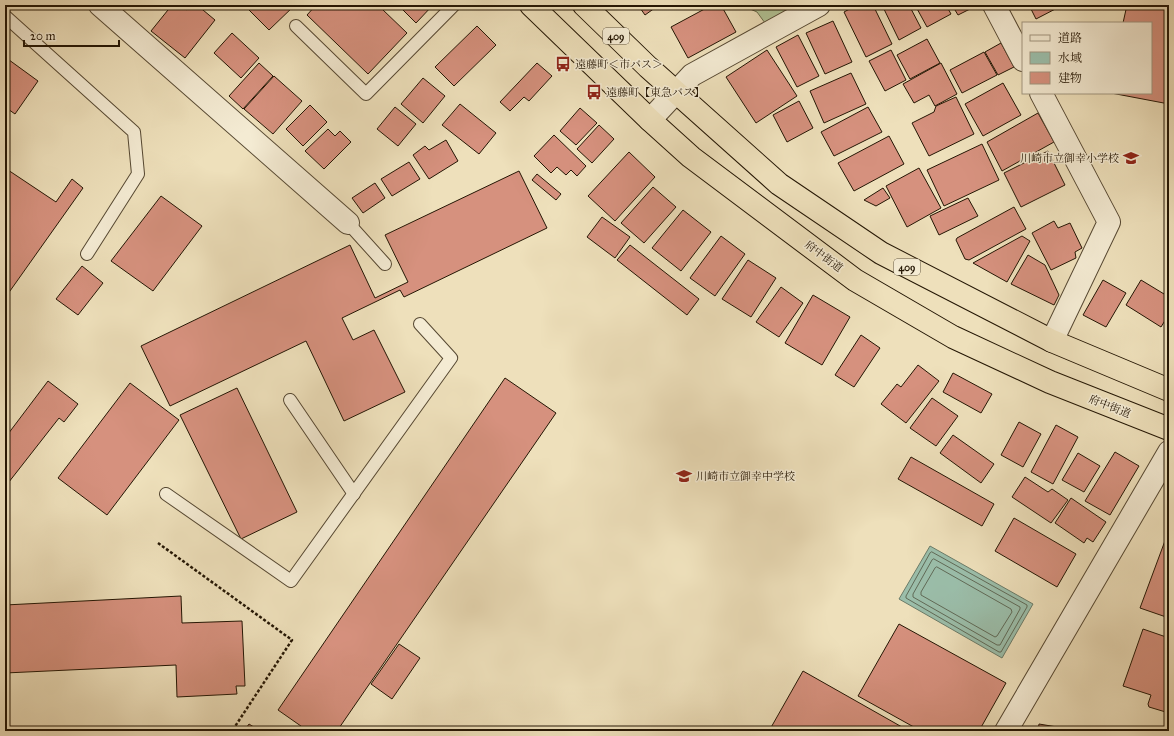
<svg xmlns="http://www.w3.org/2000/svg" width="1174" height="736" viewBox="0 0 1174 736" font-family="'IM FELL Great Primer','Noto Serif JP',serif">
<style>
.green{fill:#b2c395;stroke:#6b6c4c}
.water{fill:#9bbeaa;stroke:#6b7b68}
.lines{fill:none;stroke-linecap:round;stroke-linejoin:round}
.shore{stroke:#606a57;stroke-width:1}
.building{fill:#d6917e;stroke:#241604}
.lane-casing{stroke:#564832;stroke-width:14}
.street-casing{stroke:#564832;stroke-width:24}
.highway-casing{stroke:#241604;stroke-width:24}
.path{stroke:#241604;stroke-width:2.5;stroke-dasharray:3 2;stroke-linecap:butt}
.lane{stroke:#f4ebd3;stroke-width:12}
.street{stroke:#f4ebd3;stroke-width:22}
.highway{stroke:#eee0bb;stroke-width:22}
.labels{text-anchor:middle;stroke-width:3;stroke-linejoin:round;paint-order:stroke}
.shield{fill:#f4ebd3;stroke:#625642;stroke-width:1}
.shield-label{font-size:10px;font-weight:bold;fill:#241604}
.poi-label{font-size:11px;fill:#241604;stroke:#f4ebd3;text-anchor:start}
.street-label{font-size:11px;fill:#241604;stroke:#f4ebd3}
</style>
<rect width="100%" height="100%" fill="#eee0bb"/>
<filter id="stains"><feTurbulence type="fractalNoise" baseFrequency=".005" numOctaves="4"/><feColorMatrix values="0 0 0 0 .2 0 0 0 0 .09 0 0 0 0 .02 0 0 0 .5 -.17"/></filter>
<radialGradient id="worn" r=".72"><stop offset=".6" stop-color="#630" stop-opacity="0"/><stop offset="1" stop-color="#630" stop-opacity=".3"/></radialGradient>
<!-- green -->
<path class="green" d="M741 5H797L765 23 757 12Z"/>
<!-- water -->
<path class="water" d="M930 546 1033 604 1002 658 899 599Z"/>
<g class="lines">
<!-- shore -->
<g class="shore">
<path d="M932 552 1027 605V607L1001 652H999L906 598V596L930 553Z"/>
<path d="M934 559 1020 607V609L1000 645H997L913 597V594L932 560Z"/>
<path d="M937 567 1011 609 1012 612 997 636 995 637 921 595V592L935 568Z"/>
</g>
</g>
<!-- building -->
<g class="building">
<path d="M172 5H181L187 10 190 5H197L215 20 185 58 151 31Z"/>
<path d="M244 5H295L269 30Z"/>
<path d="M316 5H386L382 9 407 33 368 74 307 15Z"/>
<path d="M398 5H433L416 23Z"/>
<path d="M638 5H659L645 15Z"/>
<path d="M712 5H721L736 32 688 58 671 27Z"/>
<path d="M857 5H873L892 44 866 57 844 12Z"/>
<path d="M882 5H909L921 28 899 40Z"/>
<path d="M915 5H946L951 14 927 27Z"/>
<path d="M952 5H978L958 15Z"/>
<path d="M1029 5H1063L1036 19Z"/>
<path d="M1127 5H1169V104L1111 93H1151V23H1123Z"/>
<path d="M833 21 852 62 825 74 806 33Z"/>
<path d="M477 26 496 45 454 86 435 67Z"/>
<path d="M232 33 259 58 241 78 214 53Z"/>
<path d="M798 35 819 76 797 87 776 47Z"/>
<path d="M927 39 940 63 910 79 897 55Z"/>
<path d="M1001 43 1014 67 998 75 985 52Z"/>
<path d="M767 50 797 96 756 123 726 77Z"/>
<path d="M891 50 906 80 885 91 869 61Z"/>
<path d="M984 52 997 75 962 93 950 70Z"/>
<path d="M5 57 38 81 15 114 5 107Z"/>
<path d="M259 63 273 76 243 109 229 96Z"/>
<path d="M537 63 552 76 529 101 524 97 510 111 500 102Z"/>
<path d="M941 63 957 94 935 106 929 95 914 103 903 84Z"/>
<path d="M851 73 866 104 824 123 810 91Z"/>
<path d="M274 76 302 101 273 134 244 109Z"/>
<path d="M423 78 445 96 423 123 401 104Z"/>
<path d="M1003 83 1021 115 983 136 965 104Z"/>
<path d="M956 97 974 134 929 156 912 123 934 112 936 106Z"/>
<path d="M799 101 813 128 787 142 773 115Z"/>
<path d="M460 104 496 133 479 154 442 125Z"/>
<path d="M310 105 327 122 303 146 286 129Z"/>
<path d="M395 107 416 124 398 146 377 129Z"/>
<path d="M868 107 882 132 834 156 821 132Z"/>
<path d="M580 108 597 123 576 145 560 131Z"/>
<path d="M1038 113 1054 142 1002 171 987 142Z"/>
<path d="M599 125 614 139 592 163 577 149Z"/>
<path d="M328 129 335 136 340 131 351 142 324 169 305 151Z"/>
<path d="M554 135 586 166 577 176 571 170 566 175 557 167 551 173 534 156Z"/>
<path d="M889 136 904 164 854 191 838 163Z"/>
<path d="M446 140 458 161 429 179 413 155 425 146 429 150Z"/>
<path d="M982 144 999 180 944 206 927 170Z"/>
<path d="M1048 151 1065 185 1021 207 1004 173Z"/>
<path d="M629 152 655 177 615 221 588 196Z"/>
<path d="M409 162 420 179 392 196 381 179Z"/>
<path d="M5 168 56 202 72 179 83 188 5 298Z"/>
<path d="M919 168 941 208 907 227 886 186Z"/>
<path d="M519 171 547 228 404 297 400 290 342 318 353 340 374 330 405 392 344 421 306 341 170 406 141 346 350 245 375 298 408 282 385 235Z"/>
<path d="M537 174 561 194 556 200 532 180Z"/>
<path d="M375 183 385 198 363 213 352 198Z"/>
<path d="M653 187 676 207 644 243 621 223Z"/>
<path d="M883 188 890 198 876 206 864 200Z"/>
<path d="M161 196 202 226 153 291 111 261Z"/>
<path d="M968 198 978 216 939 235 930 216Z"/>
<path d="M1014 207 1026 229 969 260 965 259 956 240 957 238Z"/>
<path d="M683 210 711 232 681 271 652 248Z"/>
<path d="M602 217 630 237 615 258 587 237Z"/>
<path d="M1054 221 1058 228 1070 223 1082 248 1075 252 1076 258 1051 270 1032 233Z"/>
<path d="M721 236 745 254 715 296 690 278Z"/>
<path d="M1022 236 1030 241 1007 282 973 263Z"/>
<path d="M630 245 699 299 687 315 617 260Z"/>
<path d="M1028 255 1045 265 1059 295 1054 305 1011 284Z"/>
<path d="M748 260 776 278 751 317 722 299Z"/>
<path d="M82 266 103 283 78 315 56 299Z"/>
<path d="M1103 280 1126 293 1106 327 1083 315Z"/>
<path d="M1141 280 1169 297V314L1161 327 1126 305Z"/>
<path d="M781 287 803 303 779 337 756 322Z"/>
<path d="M813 295 850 317 822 365 785 343Z"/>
<path d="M861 335 880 348 854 387 835 375Z"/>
<path d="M918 365 939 381 906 423 881 404 897 384 901 387Z"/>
<path d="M953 373 992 394 981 413 943 392Z"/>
<path d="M505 378 556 413 337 731H308L278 710Z"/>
<path d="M48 381 78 404 64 422 59 418 5 487V438Z"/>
<path d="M130 383 179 420 107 515 58 478Z"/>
<path d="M237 388 297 512 241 539 180 415Z"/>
<path d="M932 398 958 416 936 446 910 428Z"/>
<path d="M1019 422 1041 434 1023 467 1001 455Z"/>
<path d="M1056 425 1078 437 1053 484 1031 472Z"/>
<path d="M953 435 994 464 981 483 940 453Z"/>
<path d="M1115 452 1139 466 1110 515 1085 501Z"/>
<path d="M1078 453 1100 466 1084 492 1062 480Z"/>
<path d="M911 457 994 504 982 526 898 479Z"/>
<path d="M1025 477 1048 492 1052 489 1068 500 1051 523 1012 497Z"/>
<path d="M1071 498 1106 522 1093 542 1087 538 1084 543 1055 523Z"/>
<path d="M1014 518 1076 554 1057 587 995 551Z"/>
<path d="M1169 530V618L1140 608Z"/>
<path d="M181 596 182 623 242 621 245 686H236L237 694 177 697 176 665 5 673V605Z"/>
<path d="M899 624 1006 683 979 731H921L858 696Z"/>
<path d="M1143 629 1169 638V713L1149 707 1148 704 1151 695 1123 686Z"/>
<path d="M399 644 420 658 392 699 371 684Z"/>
<path d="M803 671 909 731H769Z"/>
<path d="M249 724 260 731H244Z"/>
<path d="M1039 724 1081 731H1038Z"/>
</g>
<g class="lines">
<defs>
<g id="lane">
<path d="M5 16 134 132 138 174 87 254"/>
<path d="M296 26 366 94 454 5"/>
<path d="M348 223 385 264"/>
<path d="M290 400 354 494"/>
<path d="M166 494 291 581 451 358 420 324"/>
</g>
<g id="street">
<path d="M100 5 348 223"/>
<path d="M994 5 1023 60"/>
<path d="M1041 93 1109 222 1052 341"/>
<path d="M650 120 692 75 819 5"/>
<path d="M1006 731 1169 452"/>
</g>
<g id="highway">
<path d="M531 5 650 120 691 157 855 280 953 337 1050 382 1169 429"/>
<path d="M584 5 648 67 779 184 881 253 1052 341 1169 390"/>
</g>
</defs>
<!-- lane casing -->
<use href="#lane" class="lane-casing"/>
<!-- street casing -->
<use href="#street" class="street-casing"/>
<!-- highway casing -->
<use href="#highway" class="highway-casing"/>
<!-- path -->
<path class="path" d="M158 543 292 640 232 731"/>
<!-- lane -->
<use href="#lane" class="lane"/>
<!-- street -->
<use href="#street" class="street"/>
<!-- highway -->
<use href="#highway" class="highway"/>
</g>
<!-- icons -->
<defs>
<symbol id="bus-bare" viewBox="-9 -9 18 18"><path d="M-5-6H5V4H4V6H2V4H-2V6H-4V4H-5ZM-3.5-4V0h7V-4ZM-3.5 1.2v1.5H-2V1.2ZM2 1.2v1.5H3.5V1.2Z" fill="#8f2418" stroke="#f4ebd3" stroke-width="2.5" paint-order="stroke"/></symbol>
<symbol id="school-bare" viewBox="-9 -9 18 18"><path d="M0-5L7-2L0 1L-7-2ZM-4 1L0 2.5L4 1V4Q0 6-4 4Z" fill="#8f2418" stroke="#f4ebd3" stroke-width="2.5" paint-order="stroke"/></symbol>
</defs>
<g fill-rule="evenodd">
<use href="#bus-bare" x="552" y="53" width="22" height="22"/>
<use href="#bus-bare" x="583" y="81" width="22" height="22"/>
<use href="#school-bare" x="1120" y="147" width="22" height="22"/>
<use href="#school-bare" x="673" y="465" width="22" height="22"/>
</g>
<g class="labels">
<!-- shield labels -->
<g class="shield">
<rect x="603" y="28" width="26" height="16" rx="3"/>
<rect x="894" y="259" width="26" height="16" rx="3"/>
</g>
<g class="shield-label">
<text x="616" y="40">409</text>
<text x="907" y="271">409</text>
</g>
<!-- poi labels -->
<g class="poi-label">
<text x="575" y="68">遠藤町＜市バス＞</text>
<text x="606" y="96">遠藤町【東急バス】</text>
<text x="1119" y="162" text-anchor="end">川崎市立御幸小学校</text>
<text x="696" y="480">川崎市立御幸中学校</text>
</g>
<!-- street labels -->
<g class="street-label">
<text transform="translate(824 256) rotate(37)" y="4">府中街道</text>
<text transform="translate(1110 406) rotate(21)" y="4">府中街道</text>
</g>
</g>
<!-- margin -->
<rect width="1174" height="736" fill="none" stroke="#eee0bb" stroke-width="20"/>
<rect x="6" y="6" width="1162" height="724" fill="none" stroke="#241604" stroke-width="2"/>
<rect x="10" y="10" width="1154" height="716" fill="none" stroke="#241604"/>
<!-- legend -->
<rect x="1022" y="22" width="130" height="72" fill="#f4ebd3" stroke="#a19680"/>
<rect x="1030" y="35" width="20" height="6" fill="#f4ebd3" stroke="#a19680"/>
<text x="1058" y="42" font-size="12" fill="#241604">道路</text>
<rect x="1030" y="52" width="20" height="12" fill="#9bbeaa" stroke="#a19680"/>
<text x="1058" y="62" font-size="12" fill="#241604">水域</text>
<rect x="1030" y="72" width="20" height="12" fill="#d6917e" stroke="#a19680"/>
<text x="1058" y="82" font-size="12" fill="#241604">建物</text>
<!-- scale -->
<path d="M24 40v6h95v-6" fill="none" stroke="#241604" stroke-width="2"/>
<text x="30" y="40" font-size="12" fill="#241604" stroke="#f4ebd3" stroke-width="3" paint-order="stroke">20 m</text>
<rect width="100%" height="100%" filter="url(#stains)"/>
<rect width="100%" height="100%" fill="url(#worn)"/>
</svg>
